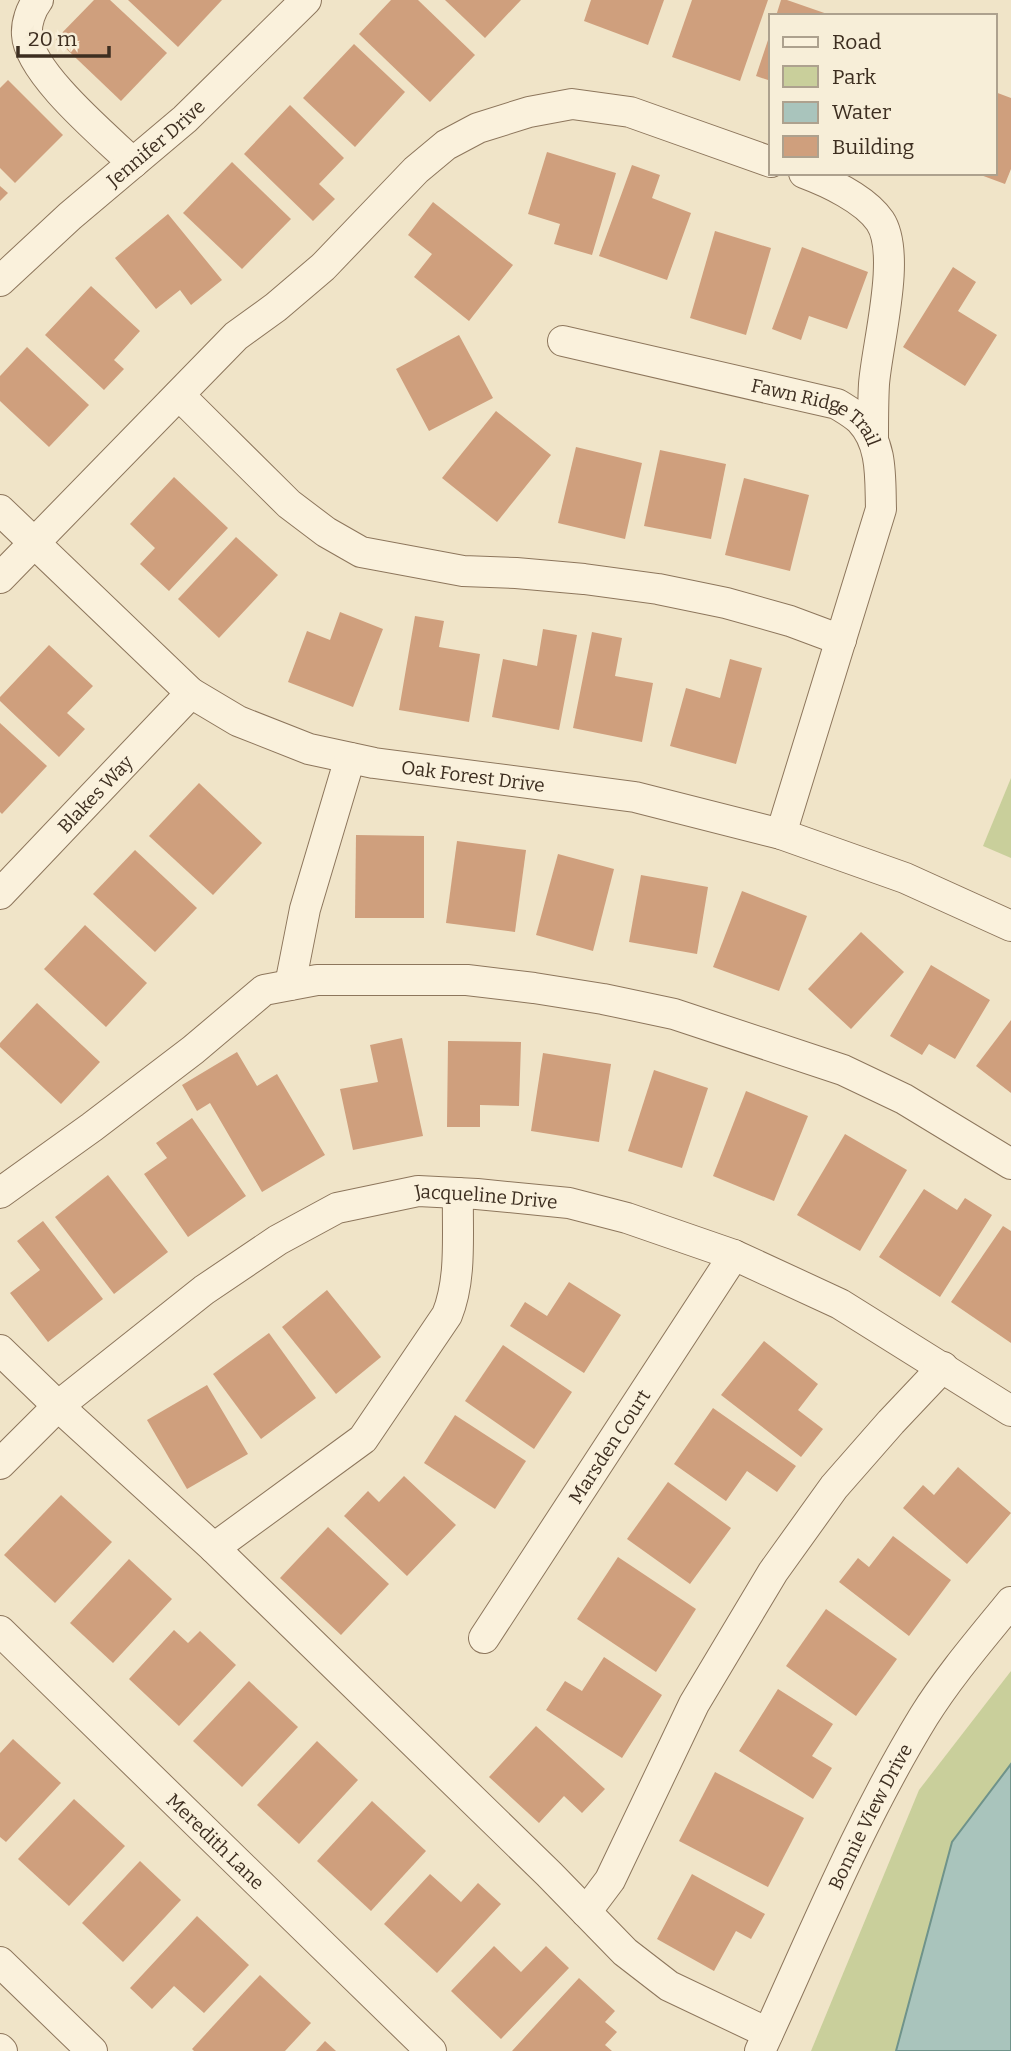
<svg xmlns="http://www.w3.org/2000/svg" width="1011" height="2051" viewBox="0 0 1011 2051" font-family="Bitter,serif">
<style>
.green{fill:#c9cf9b}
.water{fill:#a9c4bc;stroke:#6f938a;stroke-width:2}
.building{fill:#cf9f7d}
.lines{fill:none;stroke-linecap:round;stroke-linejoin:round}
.minor-casing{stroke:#8d765c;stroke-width:32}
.minor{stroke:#faf1dc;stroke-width:30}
.labels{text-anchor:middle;stroke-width:7;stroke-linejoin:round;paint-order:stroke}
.street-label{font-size:19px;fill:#3d2e20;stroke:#f7eed8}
</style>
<rect width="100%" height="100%" fill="#f0e4c8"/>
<!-- green -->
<g class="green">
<path d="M1011 778V858L983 846Z"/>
<path d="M1011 1671V2051H811L919 1790Z"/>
</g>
<!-- water -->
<path class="water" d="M1011 1764V2051H896L952 1842Z"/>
<!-- building -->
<g class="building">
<path d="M94 0H110L167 53 121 101 56 39Z"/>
<path d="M128 0H222L178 47Z"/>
<path d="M391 0H418L475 55 430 102 359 34Z"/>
<path d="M445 0H521L485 38Z"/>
<path d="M591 0H664L648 45 584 21Z"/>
<path d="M692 0H768L740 81 672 57Z"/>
<path d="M781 0H787L833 16H776Z"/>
<path d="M771 31V81L756 76Z"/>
<path d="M354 44 405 92 355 147 303 98Z"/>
<path d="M8 80 63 135 15 183 0 168V88Z"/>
<path d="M995 92 1011 98V169L1005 184 978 174 995 173Z"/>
<path d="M290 105 344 158 319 184 335 199 313 221 244 154Z"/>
<path d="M547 152 616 173 592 255 554 244 560 224 528 214Z"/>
<path d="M232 162 291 219 242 269 183 213Z"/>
<path d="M632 165 660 175 652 198 691 213 667 280 599 256Z"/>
<path d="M0 186 8 193 0 201Z"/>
<path d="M433 202 513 265 469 321 414 277 432 254 408 235Z"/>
<path d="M168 214 222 280 191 305 180 290 156 309 115 258Z"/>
<path d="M715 231 771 248 746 335 690 318Z"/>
<path d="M802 247 868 272 847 329 809 316 801 340 772 329Z"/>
<path d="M953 267 976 282 958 311 997 335 965 386 903 347Z"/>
<path d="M91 286 140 331 114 360 124 369 104 390 45 335Z"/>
<path d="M459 335 493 398 429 431 396 369Z"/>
<path d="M27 347 89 405 49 447 0 401V376Z"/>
<path d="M496 411 551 455 497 522 442 478Z"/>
<path d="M576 447 642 463 625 539 558 523Z"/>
<path d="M660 450 726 464 711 539 644 526Z"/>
<path d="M174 477 228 528 169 591 140 564 155 548 130 524Z"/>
<path d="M744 478 809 495 790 571 725 555Z"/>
<path d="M236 537 278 575 219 638 178 599Z"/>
<path d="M340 612 383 629 353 707 288 682 307 631 330 640Z"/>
<path d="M415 616 444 621 439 647 480 654 469 722 399 710Z"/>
<path d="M543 629 577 635 559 730 492 717 503 659 537 666Z"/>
<path d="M592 632 622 638 615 676 653 683 642 742 573 728Z"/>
<path d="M49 645 93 686 67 713 85 729 59 757 0 701V697Z"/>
<path d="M730 659 762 668 736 764 670 746 686 688 720 698Z"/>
<path d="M0 723 47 766 2 814 0 812Z"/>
<path d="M199 783 262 843 213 895 149 836Z"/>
<path d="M356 835 424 836V918H355Z"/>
<path d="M457 841 526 850 515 932 446 923Z"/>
<path d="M135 850 197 908 155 952 93 894Z"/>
<path d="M558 854 614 869 593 951 536 935Z"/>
<path d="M641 875 708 887 697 954 629 942Z"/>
<path d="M742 891 807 916 779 991 713 967Z"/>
<path d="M85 925 147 983 106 1027 44 969Z"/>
<path d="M861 932 904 972 851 1029 808 989Z"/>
<path d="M931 965 990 1000 955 1059 929 1044 922 1055 890 1036Z"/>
<path d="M37 1003 100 1062 61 1104 0 1047V1043Z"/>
<path d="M1011 1020V1093L976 1066Z"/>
<path d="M402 1038 423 1136 353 1150 340 1089 378 1082 370 1045Z"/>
<path d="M448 1041 521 1042 519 1106 480 1105V1127H447Z"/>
<path d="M237 1052 257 1086 277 1074 325 1155 262 1192 210 1103 197 1111 182 1085Z"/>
<path d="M543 1053 611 1064 599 1142 531 1131Z"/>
<path d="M654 1070 708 1088 682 1168 628 1151Z"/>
<path d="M746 1091 808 1116 774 1201 713 1176Z"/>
<path d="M192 1118 246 1196 188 1237 144 1174 167 1158 156 1143Z"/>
<path d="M845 1134 907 1170 860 1251 797 1215Z"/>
<path d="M108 1175 168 1252 114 1294 55 1217Z"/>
<path d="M924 1189 957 1210 965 1198 992 1215 940 1297 879 1257Z"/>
<path d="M43 1221 103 1299 48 1342 10 1293 40 1270 17 1241Z"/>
<path d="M1003 1226 1011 1231V1343L951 1302Z"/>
<path d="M569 1282 621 1315 584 1373 510 1326 525 1302 547 1316Z"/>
<path d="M327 1290 381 1357 336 1394 282 1327Z"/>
<path d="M269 1333 316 1398 261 1439 213 1374Z"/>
<path d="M764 1341 818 1384 798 1410 823 1429 801 1457 721 1395Z"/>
<path d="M503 1345 572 1392 534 1449 465 1401Z"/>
<path d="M207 1385 248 1454 187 1489 147 1420Z"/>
<path d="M713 1408 796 1466 777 1492 747 1471 726 1501 674 1464Z"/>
<path d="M455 1415 526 1461 495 1509 424 1463Z"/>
<path d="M958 1467 1011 1513 967 1564 903 1508 923 1485 934 1495Z"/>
<path d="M404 1476 456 1525 407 1576 344 1516 368 1491 379 1502Z"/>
<path d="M668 1482 731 1528 690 1584 627 1539Z"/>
<path d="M61 1495 112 1542 55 1603 4 1555Z"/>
<path d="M328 1527 389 1584 341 1635 280 1578Z"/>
<path d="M893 1536 951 1580 909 1636 839 1582 858 1558 869 1567Z"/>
<path d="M618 1557 696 1609 656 1672 577 1619Z"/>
<path d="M129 1559 172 1599 113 1663 70 1623Z"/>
<path d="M826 1609 897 1659 856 1716 786 1666Z"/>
<path d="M174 1630 188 1643 200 1631 236 1665 179 1726 129 1679Z"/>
<path d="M604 1657 662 1695 622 1758 546 1710 565 1681 582 1691Z"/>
<path d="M249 1681 298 1727 242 1787 193 1741Z"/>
<path d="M778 1689 833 1724 812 1756 832 1768 813 1799 739 1751Z"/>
<path d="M536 1726 605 1789 582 1813 564 1796 539 1823 489 1777Z"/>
<path d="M13 1739 61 1783 6 1842 0 1837V1753Z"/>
<path d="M317 1741 358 1780 299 1844 257 1805Z"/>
<path d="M715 1772 804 1818 768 1887 679 1841Z"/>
<path d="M74 1799 125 1846 69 1906 18 1859Z"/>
<path d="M372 1801 426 1851 371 1911 317 1861Z"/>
<path d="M140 1861 181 1900 123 1962 82 1923Z"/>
<path d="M430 1874 461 1902 478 1883 501 1904 437 1973 384 1924Z"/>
<path d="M692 1874 765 1914 751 1939 736 1931 714 1971 657 1939Z"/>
<path d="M197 1916 249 1965 204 2013 174 1986 152 2009 130 1988Z"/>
<path d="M494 1946 521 1972 546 1946 569 1968 501 2039 451 1991Z"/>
<path d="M260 1975 311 2023 285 2051H194L192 2049Z"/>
<path d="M579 1978 615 2011 605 2022 617 2032 605 2045 612 2051H512Z"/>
<path d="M325 2041 336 2051H316Z"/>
</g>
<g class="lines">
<defs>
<g id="minor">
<path d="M38 0C31 9 26 23 27 35 29 73 105 136 133 163"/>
<path d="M804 173C828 182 865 199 880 221 902 254 877 344 874 384 873 402 873 420 873 438"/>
<path id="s1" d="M0 281 70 216 185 119 306 0"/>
<path id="s2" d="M563 341 837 404C845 409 854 414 860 420 883 444 880 478 881 509L781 834"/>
<path d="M179 395 289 504 326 532 361 552 463 571 516 573 584 579 658 589 726 603 790 621 841 640"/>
<path id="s3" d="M0 510 191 693 238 721 309 749 374 763 635 797 781 834 905 878 1011 926"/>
<path d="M0 578 236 336 276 307 323 267 416 170 446 145 478 128 529 112 572 104 630 112 771 162"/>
<path id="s4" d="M0 894 191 693"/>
<path d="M290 985 305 909 350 758"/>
<path d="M0 1193 92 1127 193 1050 264 990 317 980H467L534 988 603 999 674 1014 843 1070 904 1099 1011 1164"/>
<path d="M0 1350 58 1406 214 1548 549 1874 625 1952 669 1986 768 2033"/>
<path id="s5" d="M0 1464 58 1406 204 1290 278 1240 337 1208 418 1191 477 1194 569 1203 627 1218 734 1255 840 1304 1011 1411"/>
<path d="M214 1548 363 1439 447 1315C462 1278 457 1233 458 1193"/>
<path id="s6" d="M0 1631 431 2051"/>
<path id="s7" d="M484 1638 734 1255"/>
<path d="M586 1912 610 1880 694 1704 773 1572 834 1487 891 1422 943 1367"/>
<path d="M0 1962 92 2051"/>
<path d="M0 2049 2 2051"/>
<path id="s8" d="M760 2051C812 1938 859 1822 924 1716 949 1676 981 1639 1011 1602"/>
</g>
</defs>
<!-- minor casing -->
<use href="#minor" class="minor-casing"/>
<!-- minor -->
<use href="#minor" class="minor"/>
</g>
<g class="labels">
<!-- street labels -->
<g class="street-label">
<text dy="7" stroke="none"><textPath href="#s1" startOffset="208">Jennifer Drive</textPath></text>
<text dy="7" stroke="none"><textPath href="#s2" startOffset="266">Fawn Ridge Trail</textPath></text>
<text dy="7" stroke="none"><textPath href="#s3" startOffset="562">Oak Forest Drive</textPath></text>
<text dy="7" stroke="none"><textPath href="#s4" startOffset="138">Blakes Way</textPath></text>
<text dy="7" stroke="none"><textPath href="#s5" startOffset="576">Jacqueline Drive</textPath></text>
<text dy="7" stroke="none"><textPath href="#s7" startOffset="229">Marsden Court</textPath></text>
<text dy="7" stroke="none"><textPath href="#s8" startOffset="259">Bonnie View Drive</textPath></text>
<text dy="7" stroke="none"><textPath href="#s6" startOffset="301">Meredith Lane</textPath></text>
</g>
</g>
<!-- legend -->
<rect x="769" y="14" width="228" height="161" fill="#f7eed8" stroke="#ada18e" stroke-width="2"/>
<rect x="783" y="37" width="35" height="10" fill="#faf1dc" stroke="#ada18e" stroke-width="2"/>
<text x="832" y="49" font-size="21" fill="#3d2e20">Road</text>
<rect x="783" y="66" width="35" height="21" fill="#c9cf9b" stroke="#ada18e" stroke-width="2"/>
<text x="832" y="84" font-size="21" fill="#3d2e20">Park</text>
<rect x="783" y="102" width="35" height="21" fill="#a9c4bc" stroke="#ada18e" stroke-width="2"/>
<text x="832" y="119" font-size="21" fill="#3d2e20">Water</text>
<rect x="783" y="136" width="35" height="21" fill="#cf9f7d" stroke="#ada18e" stroke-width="2"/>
<text x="832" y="154" font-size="21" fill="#3d2e20">Building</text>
<!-- scale -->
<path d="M18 46v10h91v-10" fill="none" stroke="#3d2e20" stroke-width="3.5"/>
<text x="28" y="46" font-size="21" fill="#3d2e20" stroke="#f7eed8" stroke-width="5" paint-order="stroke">20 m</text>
</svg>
